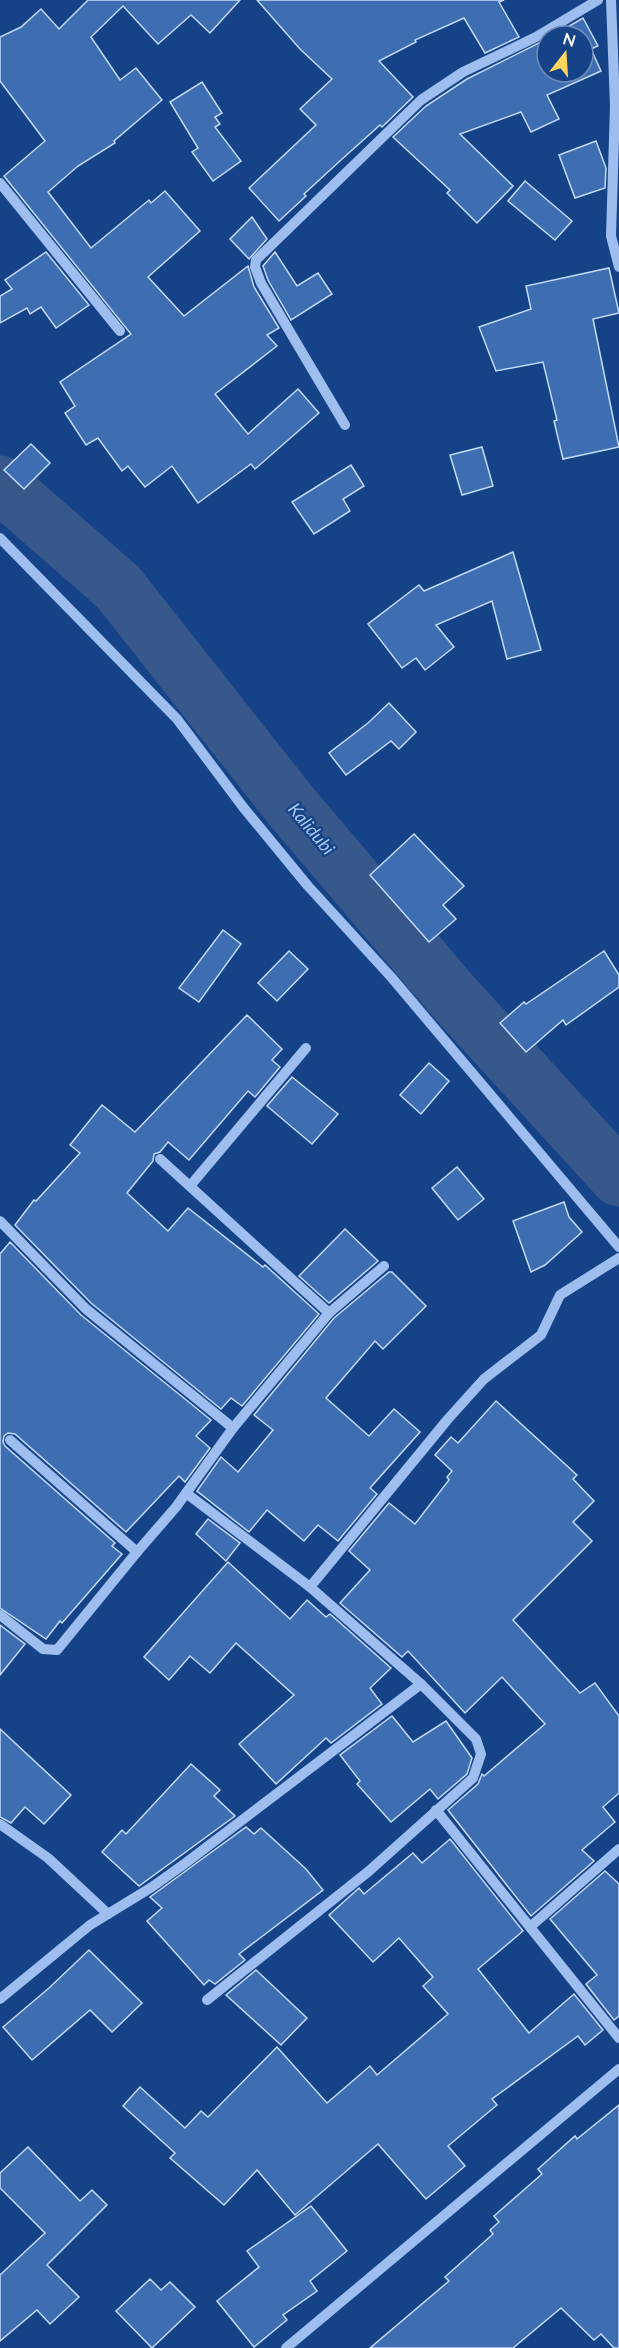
<svg xmlns="http://www.w3.org/2000/svg" width="619" height="2348" viewBox="0 0 619 2348" font-family="Lato,sans-serif">
<style>
.lines{fill:none;stroke-linecap:round;stroke-linejoin:round}
.river{stroke:#36588b;stroke-width:57}
.building{fill:#3e6db2;stroke:#c3dafb;stroke-width:1.5}
.minor{stroke:#9dbeee;stroke-width:10}
.labels{text-anchor:middle;stroke-width:4.5;stroke-linejoin:round;paint-order:stroke}
.water-label{font-size:18px;font-style:italic;fill:#a8c8f6;stroke:#164388}
</style>
<rect width="100%" height="100%" fill="#164388"/>
<g class="lines">
<!-- river -->
<path class="river" d="M0 484 118 587 291 806 450 993 619 1178"/>
</g>
<!-- building -->
<g class="building">
<path d="M88 0H240L210 33 191 15 158 44 123 6 91 37 120 80 136 68 162 100 114 141 115 143 78 166 48 192 91 248 149 200 151 203 165 191 200 231 148 277 184 316 248 266 254 287 279 328 267 335 277 346 215 394 248 434 298 389 319 413 255 469 251 464 198 503 172 466 145 487 128 466 122 471 98 438 86 445 65 413 75 406 60 382 131 334 4 176 45 141 0 81V37L21 27 41 9 59 29Z"/>
<path d="M257 0H504L499 2 519 37 485 53 464 18 415 40 416 42 379 61 413 97 382 127 380 125 341 160 304 194 306 196 279 221 249 188 316 125 300 109 332 79 300 49Z"/>
<path d="M583 18 598 46 591 49 601 71 547 95 559 119 531 132 521 112 460 134 513 186 477 223 447 193 450 190 393 137 426 106 467 79 547 39V72H583V36H552Z"/>
<path d="M202 82 222 113 215 117 220 124 215 127 241 161 213 181 192 152 198 148 170 102Z"/>
<path d="M596 141 606 168 605 188 575 198 559 155Z"/>
<path d="M525 181 572 221 555 240 508 201Z"/>
<path d="M252 217 267 239 249 259 230 239Z"/>
<path d="M46 252 89 305 56 328 41 307 30 314 27 308 0 323V296L12 289 5 280Z"/>
<path d="M275 252 297 286 318 273 332 294 291 320 268 280 263 266Z"/>
<path d="M609 268 619 313 593 319 619 447 563 459 554 421 557 420 543 362 496 371 479 327 531 309 526 286Z"/>
<path d="M31 444 50 463 24 489 4 470Z"/>
<path d="M482 447 493 486 462 495 450 455Z"/>
<path d="M351 465 364 486 343 499 350 511 314 534 292 502Z"/>
<path d="M513 552 541 650 507 659 492 601 436 625 454 647 425 670 416 658 402 668 368 624 419 585 424 591Z"/>
<path d="M389 703 416 732 399 749 391 741 346 775 329 753 368 723Z"/>
<path d="M414 834 464 886 443 905 456 919 429 942 370 875Z"/>
<path d="M223 930 241 944 199 1002 179 988Z"/>
<path d="M289 951 308 969 277 1001 258 983Z"/>
<path d="M604 951 619 975V987L566 1025 563 1020 526 1052 500 1023 524 1002 526 1004Z"/>
<path d="M247 1015 282 1049 272 1060 280 1067 255 1097 248 1091 189 1160 168 1142 160 1152 154 1154 153 1161 127 1193 168 1231 188 1208 263 1267 265 1265 319 1314 242 1406 231 1398 221 1409 91 1303 15 1225 34 1200 36 1201 80 1153 70 1145 102 1105 135 1132Z"/>
<path d="M429 1063 449 1081 421 1114 400 1095Z"/>
<path d="M292 1077 338 1114 312 1144 267 1106Z"/>
<path d="M457 1167 484 1199 458 1220 432 1188Z"/>
<path d="M564 1202 569 1217 582 1232 545 1265 531 1272 513 1221Z"/>
<path d="M345 1229 378 1261 329 1303 299 1276Z"/>
<path d="M10 1242 81 1315 211 1420 196 1436 210 1448 185 1482 179 1476 126 1532 15 1434 8 1433 4 1436 3 1442 5 1446 115 1543 112 1546 122 1554 62 1623 60 1621 46 1639 0 1608V1254Z"/>
<path d="M389 1272H392L426 1306 383 1349 375 1341 326 1398 369 1436 394 1409 420 1432 370 1488 377 1494 338 1541 318 1525 304 1541 267 1510 249 1532 197 1491 221 1457 238 1472 273 1430 254 1415 334 1318Z"/>
<path d="M496 1401 577 1475 573 1479 594 1501 573 1522 592 1541 513 1620 580 1693 595 1683 619 1716V1793L603 1807 615 1822 582 1850 594 1861 531 1916 448 1810 478 1784 482 1774 484 1776 545 1724 502 1677 465 1713 408 1651 402 1657 340 1603 370 1570 349 1551 389 1503 415 1524 449 1480 447 1477 452 1471 435 1455 451 1437 458 1443Z"/>
<path d="M208 1519 240 1543 226 1561 196 1534Z"/>
<path d="M228 1562 290 1619 307 1600 326 1617 330 1614 391 1668 370 1688 382 1704 331 1743 326 1738 276 1784 239 1744 294 1695 236 1643 210 1673 190 1656 169 1680 144 1657Z"/>
<path d="M0 1625 25 1644 0 1675Z"/>
<path d="M392 1716 413 1742 446 1721 472 1758 467 1774 438 1799 430 1789 391 1822 357 1784 360 1781 340 1755Z"/>
<path d="M0 1729 71 1795 44 1824 25 1807 11 1823 0 1817Z"/>
<path d="M191 1764 220 1790 214 1796 235 1816 139 1886 102 1852 122 1830 126 1834Z"/>
<path d="M246 1827 254 1834 261 1828 306 1869 323 1890 239 1954 245 1960 215 1984 209 1980 204 1985 147 1921 162 1908 150 1897Z"/>
<path d="M450 1839 523 1931 478 1969 529 2033 574 1994 603 2030 585 2045 578 2036 492 2099 497 2105 448 2146 465 2166 426 2199 378 2144 295 2215 257 2170 224 2205 170 2158 175 2153 123 2106 140 2087 185 2128 201 2111 208 2117 277 2047 327 2103 370 2066 377 2075 448 2014 423 1986 433 1977 399 1938 373 1962 329 1915 359 1888 364 1894 413 1853 422 1863Z"/>
<path d="M605 1871 619 1884V2016L614 2020 586 1984 597 1975 550 1919Z"/>
<path d="M89 1950 142 2003 112 2032 90 2010 32 2060 3 2027 49 1988Z"/>
<path d="M256 1970 307 2018 281 2045 226 1995Z"/>
<path d="M619 2105V2348H614L601 2334 594 2340 561 2308 513 2348H370L449 2281 445 2277 493 2234 490 2230 499 2222 494 2216 542 2174 538 2169 575 2136 577 2139Z"/>
<path d="M28 2147 80 2201 92 2190 107 2205 47 2265 79 2297 50 2324 37 2310 0 2341V2275L45 2233 0 2188V2173Z"/>
<path d="M311 2206 347 2251 310 2281 317 2291 283 2315 287 2320 254 2347 217 2301 259 2267 247 2251Z"/>
<path d="M150 2279 161 2290 170 2282 195 2307 152 2348 116 2311Z"/>
</g>
<g class="lines">
<!-- minor -->
<g class="minor">
<path d="M611 0 615 106 611 236 619 267"/>
<path d="M0 183 120 331"/>
<path d="M345 425 261 283 255 267 256 260 421 100 463 72 536 37 598 0"/>
<path d="M0 538 177 719 243 807 308 886 392 978 619 1247"/>
<path d="M160 1159 329 1313"/>
<path d="M190 1186 306 1048"/>
<path d="M0 1221 86 1309 233 1428 176 1507 137 1552 10 1440"/>
<path d="M233 1428 329 1313 384 1266"/>
<path d="M186 1493 310 1587 421 1684 476 1739 481 1754 473 1778 369 1871 207 2000"/>
<path d="M310 1587 448 1419 484 1379 541 1335 560 1295 619 1258"/>
<path d="M0 1615 43 1649 57 1650 137 1552"/>
<path d="M436 1810 619 2038"/>
<path d="M0 1824 48 1858 108 1914"/>
<path d="M530 1927 619 1849"/>
<path d="M0 1999 90 1925 152 1887 187 1862 421 1684"/>
<path d="M286 2348 619 2069"/>
</g>
</g>
<g class="labels">
<!-- water labels -->
<g class="water-label">
<text transform="translate(311 829) rotate(50)" y="6">Kalidubi</text>
</g>
</g>
<!-- north arrow -->
<g transform="translate(565 54) rotate(17)"><circle r="28" fill="#164388" stroke="#738eb8" stroke-width="1.5"/>
<path d="M0-4.5L10 22L0 15L-10 22Z" fill="#ffd65a"/>
<text y="-9" font-size="16" font-weight="bold" text-anchor="middle" fill="#ffffff">N</text>
</g>
</svg>
